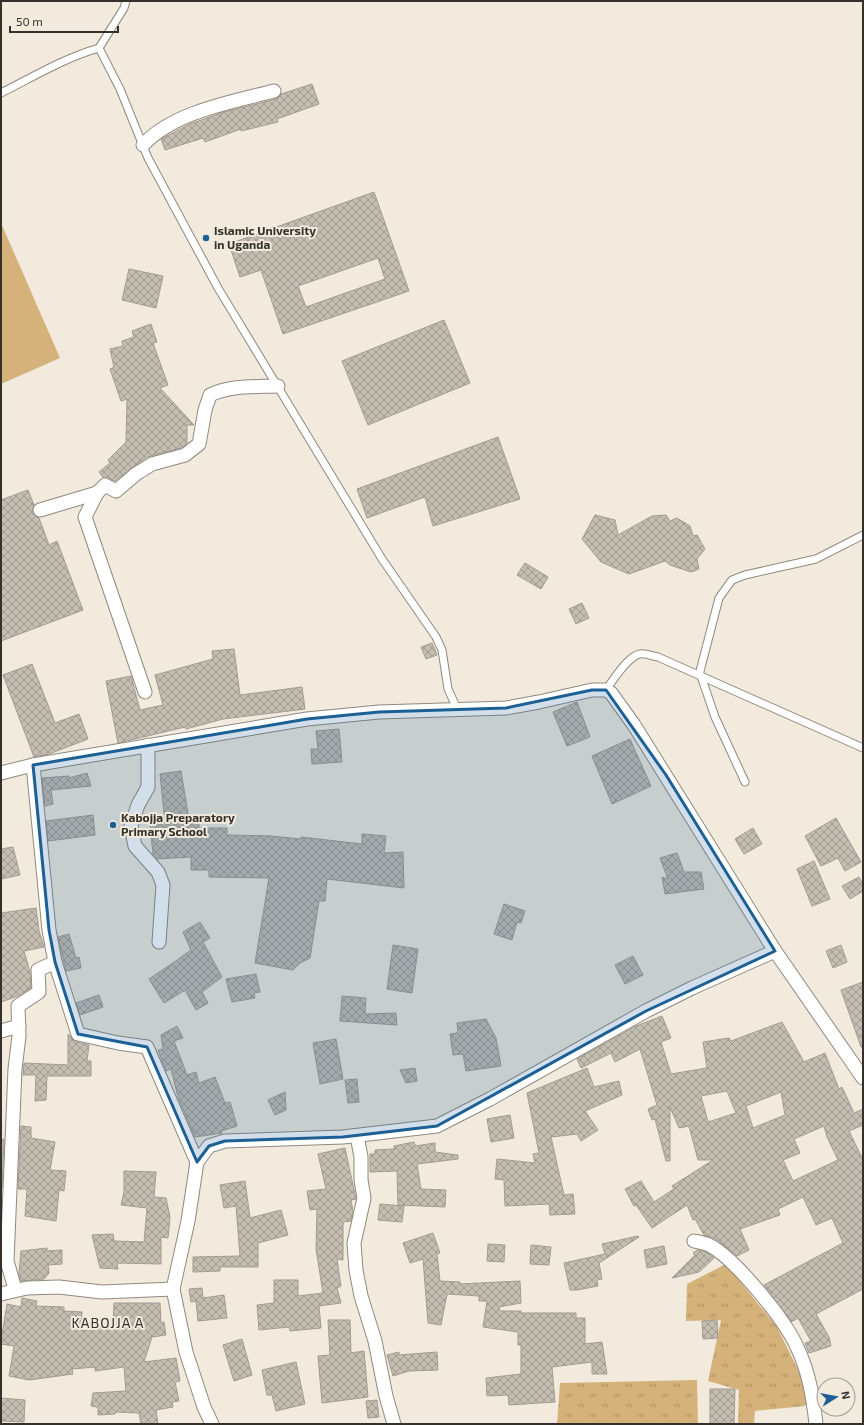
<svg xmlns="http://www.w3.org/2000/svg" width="864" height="1425" viewBox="0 0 864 1425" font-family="'Exo 2',sans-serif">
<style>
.grass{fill:url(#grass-tufts)}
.pitch{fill:#d5b279}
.building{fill:url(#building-cross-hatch);stroke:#a39b90;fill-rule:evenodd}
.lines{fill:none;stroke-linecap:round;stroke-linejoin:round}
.lane-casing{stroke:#90897e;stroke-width:9}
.street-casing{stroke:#90897e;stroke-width:15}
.lane{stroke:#fff;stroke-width:7}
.street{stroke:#fff;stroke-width:13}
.marked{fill:#1c6095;fill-opacity:0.2;stroke:#1c6095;stroke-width:3;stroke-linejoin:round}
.poi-dot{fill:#1c6095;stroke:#f1eadd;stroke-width:1.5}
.labels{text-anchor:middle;stroke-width:4;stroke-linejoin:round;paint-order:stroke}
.poi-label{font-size:12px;font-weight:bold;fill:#34312c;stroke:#f1eadd;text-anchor:start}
.quarter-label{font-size:14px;letter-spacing:1px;fill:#34312c;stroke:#f1eadd}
</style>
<defs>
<pattern id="grass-tufts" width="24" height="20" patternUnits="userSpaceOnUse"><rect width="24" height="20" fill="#d5b279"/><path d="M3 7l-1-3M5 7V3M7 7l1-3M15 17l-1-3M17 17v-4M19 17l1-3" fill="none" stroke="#ae9163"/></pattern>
<pattern id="building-cross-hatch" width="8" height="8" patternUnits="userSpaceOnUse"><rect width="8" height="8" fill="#c4bdb1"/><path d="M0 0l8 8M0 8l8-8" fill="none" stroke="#a09a90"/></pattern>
</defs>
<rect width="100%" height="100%" fill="#f1eadd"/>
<!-- grass -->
<g class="grass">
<path d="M726 1264 777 1327 811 1396 805 1406 755 1411 754 1424H738L739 1390 708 1381 721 1320 686 1321 687 1284Z"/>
<path d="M697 1380 698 1424H557L560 1383Z"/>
</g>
<!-- pitch -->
<path class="pitch" d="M1 223 60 358 1 384Z"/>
<!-- building -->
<g class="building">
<path d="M312 84 319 104 277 119 278 122 241 131V129L205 142 203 138 165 150 161 139 190 124 224 112 276 99 281 94Z"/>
<path d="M374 192 409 291 283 334 261 270 240 277 229 244ZM378 258 385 279 306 307 298 286Z"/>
<path d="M129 269 163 276 156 308 122 300Z"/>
<path d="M444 320 470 383 368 425 342 361Z"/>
<path d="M151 324 157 342 153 343 168 385 160 388 194 425H187V443L181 448 147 457 115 481 103 477 99 472 110 463 108 460 126 442 127 399 121 401 110 369 114 367 110 349 123 346 122 341 134 337 132 331Z"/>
<path d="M498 437 520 499 433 526 425 497 367 518 357 489Z"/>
<path d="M28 490 34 505 32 513 39 518 49 545 57 541 83 610 1 641V500Z"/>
<path d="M595 515 615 520 618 535 652 516 666 515 670 521 677 518 690 526 693 536 697 535 705 549 697 559 699 569 691 572 670 565 665 561 629 574 601 562 582 539Z"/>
<path d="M525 563 548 577 541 589 517 575Z"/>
<path d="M582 603 589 618 576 624 569 609Z"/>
<path d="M432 643 437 655 426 659 421 647Z"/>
<path d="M234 649 240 695 302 687 305 709 223 719 186 729 185 727 118 743 106 681 131 676 140 710 163 705 155 675 213 659 212 651Z"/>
<path d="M32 664 55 723 79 714 88 739 49 754 34 757 3 675Z"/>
<path d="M577 702 590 737 567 746 553 712Z"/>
<path d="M339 729 342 762 312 764 311 749H318L316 731Z"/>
<path d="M630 739 651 786 612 804 592 756Z"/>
<path d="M181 771 189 820 199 819V828H227V835L271 836 301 839V837L362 844V834L386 836 384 853 403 852 404 888 327 879 325 901H319L310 958 300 963 293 970 255 963 269 878 209 877V870H191V857L157 859 153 854 150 824 165 822 160 774Z"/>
<path d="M87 773 91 786 51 790 53 804 45 806 42 778 69 776V778Z"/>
<path d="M93 815 95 835 48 841 46 821Z"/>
<path d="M836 818 861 862 845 871 838 858 821 866 805 836Z"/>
<path d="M753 828 762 844 744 854 735 839Z"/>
<path d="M13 847 20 875 1 879V849Z"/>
<path d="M677 853 684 872H701L704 889 665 894 662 877 668 879 660 858Z"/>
<path d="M814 861 830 899 812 906 797 869Z"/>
<path d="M859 877 863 884V891L850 899 842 886Z"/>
<path d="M504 904 525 911 521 923 517 922 512 940 494 934Z"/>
<path d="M36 908 39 931 44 947 24 951 30 972 31 988 18 996 1 1002V913Z"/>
<path d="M200 922 210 938 203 942 222 977 202 992 208 1003 196 1010 185 990 164 1003 149 979 173 963 191 950 183 932Z"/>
<path d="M69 934 76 958 79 957 81 968 66 971 58 937Z"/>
<path d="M393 945 418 949 412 993 387 989Z"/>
<path d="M841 945 847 962 833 968 826 951Z"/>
<path d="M633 956 643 975 625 984 615 965Z"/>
<path d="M256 974 260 992 254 993 255 998 232 1002 226 979Z"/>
<path d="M863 982V1047H861L841 990Z"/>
<path d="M99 995 103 1007 80 1015 76 1003Z"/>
<path d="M342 996 366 998 365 1014 396 1013 397 1025 340 1021Z"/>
<path d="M662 1016 671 1038 661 1042 671 1074 707 1068 703 1042 729 1038 731 1041 782 1022 804 1062 825 1053 839 1089 842 1087 854 1113 863 1109V1125L849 1131 863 1160V1289L816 1314 829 1337 831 1346 809 1353 805 1343 811 1341 798 1318 791 1322 764 1285 843 1243 832 1218 816 1225 803 1197 778 1209 780 1215 740 1229 749 1250 737 1256 716 1239 704 1235 695 1219 693 1220 687 1205 652 1228 636 1205 634 1206 625 1189 641 1181 654 1202 674 1189 672 1186 713 1160H698L689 1126 679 1128 670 1107V1161H666L655 1119 652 1120 648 1109 657 1105 640 1049 615 1062 611 1053 581 1068 577 1059 636 1026ZM727 1091 736 1113 708 1122 701 1096ZM781 1092 785 1115 753 1128 746 1106ZM824 1126 827 1137 838 1160 793 1181 783 1160 800 1153 794 1139Z"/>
<path d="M486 1019 496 1038 501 1066 466 1071 463 1054 453 1055 450 1034 458 1033 457 1023Z"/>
<path d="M177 1026 183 1038 174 1041 187 1075 196 1072 199 1083 215 1077 225 1103 230 1102 237 1126 221 1131 222 1133 195 1137 178 1097 171 1069 166 1071 158 1050 163 1049 161 1035Z"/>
<path d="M68 1034 76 1042 89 1045 87 1061H91V1076H47L46 1100 35 1101 36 1075H23L24 1063 68 1065Z"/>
<path d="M336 1039 343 1079 320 1084 313 1043Z"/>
<path d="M415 1068 417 1081 406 1083 400 1070Z"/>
<path d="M587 1068 594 1087 619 1081 622 1095 585 1111 598 1130 581 1141 577 1134 551 1137 564 1195 573 1194 575 1214 550 1215 549 1204 505 1206 504 1180 495 1179 497 1159 535 1163 533 1154 539 1153 527 1093Z"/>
<path d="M357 1079 359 1102 348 1103 345 1080Z"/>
<path d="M285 1092 286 1110 275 1115 268 1100Z"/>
<path d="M510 1115 514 1138 491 1142 487 1119Z"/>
<path d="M21 1126 31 1127V1138L55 1142 50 1170 66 1171 64 1191 59 1190 56 1221 25 1216 27 1189H18Z"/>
<path d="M4 1139 2 1188 1 1140Z"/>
<path d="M414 1142 415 1146 435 1143V1152L458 1155V1159L417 1164 421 1189 446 1190 445 1207 398 1205 397 1171 370 1172V1154H375V1150L394 1149V1146Z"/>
<path d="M345 1148 356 1199 351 1200 353 1212 351 1221 343 1222V1260L337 1259 341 1286 337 1288 341 1303 319 1306 321 1328 290 1331 289 1327 259 1330 257 1305 274 1303V1280H298V1296L323 1293 316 1249 317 1209 310 1210 307 1191 326 1189 318 1154Z"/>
<path d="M124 1171 156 1172 154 1197 166 1198 170 1217 168 1238 161 1237V1264L117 1263 118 1269 100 1268 92 1235 113 1234 114 1241 144 1242 147 1208 121 1205 124 1192Z"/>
<path d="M245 1181 250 1218 281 1210 288 1235 258 1243V1267H220V1271L193 1272V1257L240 1256 236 1206 224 1208 220 1185Z"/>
<path d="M380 1204 404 1206 402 1222 378 1220Z"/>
<path d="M433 1233 440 1253 437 1254 440 1281 460 1282V1284L520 1281 521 1303 499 1307 500 1311H521V1313H576V1318H585V1344L602 1342 607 1374H592V1362L552 1367 555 1402 509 1405 508 1395 487 1396 486 1378 521 1374V1345H518V1332L483 1327 487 1301H479V1296L447 1294 441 1325 428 1323 423 1259 410 1263 403 1243Z"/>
<path d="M638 1236 639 1237 599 1263 602 1279 597 1280 598 1286 577 1290H570L564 1263 605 1254 602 1244Z"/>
<path d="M488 1244 505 1245 504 1262 487 1261Z"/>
<path d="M531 1245 551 1247 549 1265 530 1264Z"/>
<path d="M664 1246 667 1264 647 1268 644 1250Z"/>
<path d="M47 1248V1251L62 1250V1264L48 1265 49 1273 44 1279 21 1281 19 1273 21 1251Z"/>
<path d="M697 1250 706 1252 714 1258 699 1272 672 1278 695 1255 693 1253Z"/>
<path d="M202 1288 203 1298 224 1295 227 1318 198 1321 196 1301 191 1302 189 1289Z"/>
<path d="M22 1298 37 1301 36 1306 64 1307V1311L82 1312 81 1331 113 1326 114 1303H160L161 1323 164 1322 166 1335 152 1337 144 1362 176 1358 180 1381 175 1382 179 1401 172 1402 173 1407 156 1410 158 1424H141L139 1413 115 1412V1414L98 1415V1407L91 1406 93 1393 126 1391 124 1367 95 1371V1367L72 1369 73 1374 29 1380 9 1376 14 1346 1 1344V1341L7 1304 21 1307Z"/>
<path d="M328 1320H350L351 1353 364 1351 368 1397 322 1403 318 1356 330 1355Z"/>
<path d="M717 1320 718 1338 703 1339 702 1321Z"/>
<path d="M242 1339 252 1375 234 1381 223 1345Z"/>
<path d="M399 1352V1355L437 1352 438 1370 409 1371 393 1376 387 1355Z"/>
<path d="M296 1362 305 1404 276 1411 272 1395H267L262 1370Z"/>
<path d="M710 1389H735L734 1424H710Z"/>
<path d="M1 1398 25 1400 24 1422 1 1421Z"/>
<path d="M377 1400 379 1417 368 1418 366 1401Z"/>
</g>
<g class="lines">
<defs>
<g id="lane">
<path d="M99 48 120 89 148 158 218 288 382 559 436 637 442 650 448 689 458 711"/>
<path d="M1 93C33 77 64 58 99 48L124 8 126 1"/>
<path d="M699 675 719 598 732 580 745 575 816 559 863 535"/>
<path d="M701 676 715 717 745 782"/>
<path d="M606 690C613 680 628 656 640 654 646 653 652 656 658 657L863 748"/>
</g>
<g id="street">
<path d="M143 145C173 112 232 102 274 91"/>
<path d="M97 493 85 517 145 692"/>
<path d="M40 510 97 493 105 485 116 491 136 474 152 464 185 455 199 444 205 410 210 395C231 385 256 387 278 386"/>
<path d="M148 745V787L138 805 131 826 135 846 158 872 163 885 159 942"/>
<path d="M1 773 33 765 307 719 379 712 506 708 539 702 592 690H606L611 693 634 725 775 951 863 1078"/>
<path d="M55 962 78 1034 118 1043 147 1047 197 1162"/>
<path d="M1 1031 19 1026"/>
<path d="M357 1136 361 1157V1180L364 1198 354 1243 356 1270 361 1296 375 1341 386 1396 394 1424"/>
<path d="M694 1241C699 1242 706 1243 711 1246 737 1261 785 1320 797 1347 809 1372 813 1397 816 1424"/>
<path d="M15 1289 7 1261 15 1069 19 1036 18 1006 39 992 38 970 55 962 49 930 33 765"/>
<path d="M1 1294 27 1288 59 1287 102 1292 173 1289"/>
<path d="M212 1424 204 1407 186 1352 173 1289 188 1221 197 1162 209 1146 225 1141 343 1137 437 1126 490 1099 646 1011 692 988 775 951"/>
</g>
</defs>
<!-- lane casing -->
<use href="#lane" class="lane-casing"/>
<!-- street casing -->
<use href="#street" class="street-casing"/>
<!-- lane -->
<use href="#lane" class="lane"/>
<!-- street -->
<use href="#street" class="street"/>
</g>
<!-- marked area -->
<path class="marked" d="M592 690H606L666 775 775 951 646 1011 437 1126 343 1137 225 1141 209 1146 197 1162 147 1047 78 1034 55 962 49 930 33 765 307 719 379 712 506 708Z"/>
<!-- markers -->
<g class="poi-dot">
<circle cx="206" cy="238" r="4"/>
<circle cx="113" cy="825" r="4"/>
</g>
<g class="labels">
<!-- poi labels -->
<g class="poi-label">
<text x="214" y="235">Islamic University<tspan x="214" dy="14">in Uganda</tspan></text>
<text x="121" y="822">Kabojja Preparatory<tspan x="121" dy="14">Primary School</tspan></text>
</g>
<!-- quarter labels -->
<g class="quarter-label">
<text x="108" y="1328">KABOJJA A</text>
</g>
</g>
<!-- border -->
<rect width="864" height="1425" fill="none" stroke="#34312c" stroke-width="4"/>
<!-- north arrow -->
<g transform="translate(836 1397) rotate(79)"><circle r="19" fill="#f1eadd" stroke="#a5a096"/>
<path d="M0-3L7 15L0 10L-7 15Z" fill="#1c6095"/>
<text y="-6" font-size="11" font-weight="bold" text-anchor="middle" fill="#34312c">N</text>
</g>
<!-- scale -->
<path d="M10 26v6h108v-6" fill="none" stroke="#34312c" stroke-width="2"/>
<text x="16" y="26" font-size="12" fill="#34312c" stroke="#f1eadd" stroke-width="3" paint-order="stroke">50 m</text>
</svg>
